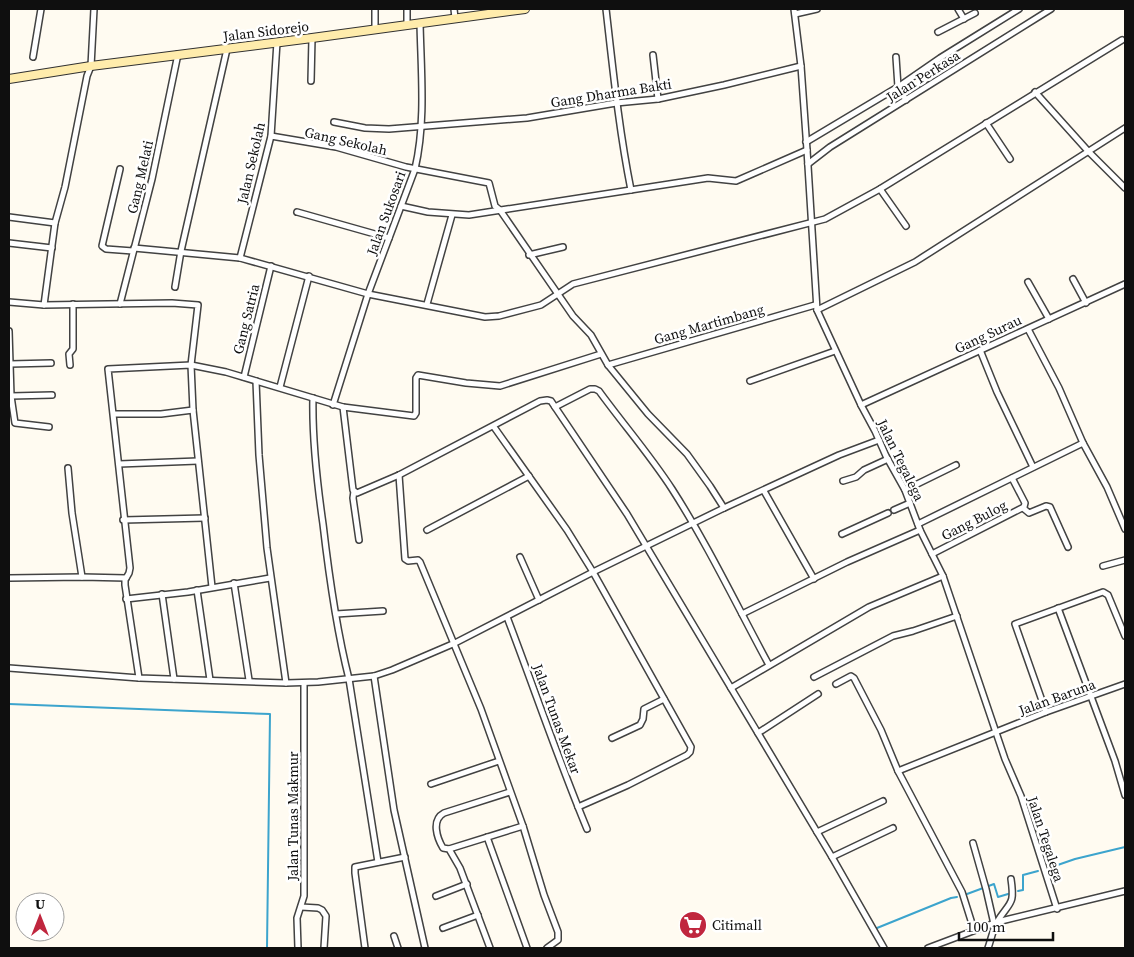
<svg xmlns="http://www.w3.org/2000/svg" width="1134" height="957" viewBox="0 0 1134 957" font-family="'Source Serif 4',serif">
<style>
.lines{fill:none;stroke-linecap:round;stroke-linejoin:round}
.stream{stroke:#3ca4cd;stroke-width:2}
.street-casing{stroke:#424242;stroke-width:8}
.secondary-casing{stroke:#313131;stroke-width:10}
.street{stroke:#fff;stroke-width:5}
.secondary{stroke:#ffecac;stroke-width:8}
.labels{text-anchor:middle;stroke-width:5;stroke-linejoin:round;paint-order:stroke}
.street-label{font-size:14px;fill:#0f0f0f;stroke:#fff}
.poi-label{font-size:14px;fill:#0f0f0f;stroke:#fff;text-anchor:start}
</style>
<rect width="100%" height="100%" fill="#fffbf1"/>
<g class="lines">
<!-- stream -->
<g class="stream">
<path d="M9 704 270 714 267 948"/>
<path d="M1049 868 1075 859 1125 847"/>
<path d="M1018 891 1023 890V875L1038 871"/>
<path d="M967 894 994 884 998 897 1008 894"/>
<path d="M877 928 951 898 957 897"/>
</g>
<defs>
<g id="street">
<path d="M407 9V24"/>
<path d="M454 9 455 18"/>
<path d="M606 9C613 70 619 130 631 190"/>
<path d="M794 9 801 66 807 150 817 310 861 405 875 431 886 456 905 490 920 530 943 576 1005 759 1021 796 1057 909"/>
<path d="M958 9 964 19"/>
<path d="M795 14 817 9"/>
<path d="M375 29V9"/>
<path d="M938 32 975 13"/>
<path d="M653 55 658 99"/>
<path d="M33 57 41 9"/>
<path d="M896 57 898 87 906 100"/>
<path d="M311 81 312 38"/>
<path d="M1035 92 1088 151 1125 188"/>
<path d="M334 122 365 128 389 129 527 118 616 103 658 99 724 85 801 66"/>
<path d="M986 123 1010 159"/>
<path d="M271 136 336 147 406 167 489 183 495 206 500 210 573 316 591 335 608 365 648 414 687 454 710 486 724 508"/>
<path d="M806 142 898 87 940 58 1019 9"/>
<path d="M808 164 830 147 1051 9"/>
<path d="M120 169 102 246 106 249 133 251"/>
<path d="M880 189 906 226"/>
<path d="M401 206 428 212 469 215 708 178 736 181 807 150"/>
<path d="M297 212 389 238"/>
<path d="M9 217 55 223"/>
<path d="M9 243 52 248"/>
<path d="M134 248 240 258 368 294 485 317 499 316 541 305 573 284 825 219 880 189 1122 40"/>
<path d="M529 255 563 247"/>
<path d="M240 258 271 136 277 42"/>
<path d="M1073 279 1086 303"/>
<path d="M1028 282 1049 319"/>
<path d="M175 287 181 251 227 49"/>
<path d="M9 302 44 305 172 303 198 305 191 365 193 410 212 587"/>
<path d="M120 304 152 179 178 54"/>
<path d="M427 304 452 215"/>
<path d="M44 305 55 223 65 187 87 76 91 66 94 9"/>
<path d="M817 310 915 262 1125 128"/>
<path d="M1028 329 1059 388 1083 443 1107 487 1125 529"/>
<path d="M9 331 11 396 15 423 49 427"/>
<path d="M980 350 997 392 1033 467"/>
<path d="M10 364 51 363"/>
<path d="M70 365 69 354 73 349V304"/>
<path d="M608 365 815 305"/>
<path d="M244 377 271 266"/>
<path d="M256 381 259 455 267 548 286 683"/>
<path d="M750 381 835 351"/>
<path d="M280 387 309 276"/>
<path d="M11 396 52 395"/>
<path d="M313 398C312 440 317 482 323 524 329 576 336 628 349 679L378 862"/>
<path d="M333 405 368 294 415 169C426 122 421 71 420 23"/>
<path d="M861 405 1125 284"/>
<path d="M343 407 353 490 357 493 399 475 540 401 547 400 551 401 627 514 832 857 884 948"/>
<path d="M555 407 590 389H595L599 391C623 424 650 455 672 489 708 545 737 606 769 665"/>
<path d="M114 414H161L193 410"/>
<path d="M494 427 567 530 593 572 691 747 690 752 687 755 628 785 578 807"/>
<path d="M119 464 198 461"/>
<path d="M68 468 72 513 82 577"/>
<path d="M399 475 405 559 408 561 418 560 420 562 481 709 523 826 544 895 558 932V940L547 948"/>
<path d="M843 481 856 477 864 470 888 459"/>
<path d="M905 490 956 465"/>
<path d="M354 491 353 498 359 540"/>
<path d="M764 491 814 579"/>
<path d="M1023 508 1029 513 1046 506 1050 507 1068 547"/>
<path d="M894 510 910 503"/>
<path d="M123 520 205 518"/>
<path d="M918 524 1083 443"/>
<path d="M427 530 529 476"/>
<path d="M842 534 888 513"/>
<path d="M932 554 1024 507 1025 503 1012 478"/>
<path d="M520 557 539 600"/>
<path d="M1103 566 1125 560"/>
<path d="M9 578 82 577 126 578"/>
<path d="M234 583 249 680"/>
<path d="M197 590 210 680"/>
<path d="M162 594 174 679"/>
<path d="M126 599 188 592 270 578"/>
<path d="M1058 608 1115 761 1125 795"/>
<path d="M336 614 383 611"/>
<path d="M742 614 847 562 920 530"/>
<path d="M507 617C534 688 558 759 587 829"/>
<path d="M9 668 139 678 286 683 318 682 374 676 392 670 455 643 593 572 724 508 839 455 879 440"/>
<path d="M374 676 394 810 425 948"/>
<path d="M814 677 893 636 913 631 957 616"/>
<path d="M139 678 125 585V580L129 573 130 568 108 369 191 365 226 372 343 407 414 416 416 413V378L418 375 466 383 500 386 601 354"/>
<path d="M836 684 851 676 854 678 881 730 898 771 962 892 974 930"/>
<path d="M731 688 869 607 943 576"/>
<path d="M1046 712 1015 624 1103 592 1108 595 1125 636"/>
<path d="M758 733 818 694"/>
<path d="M612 738 640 725 643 719 644 709 664 699"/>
<path d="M898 771 1046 712 1125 684"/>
<path d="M431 784 499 761"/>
<path d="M817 832 883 801"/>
<path d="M487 837 527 948"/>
<path d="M973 843 986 889 994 924"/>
<path d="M449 849 523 826"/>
<path d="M832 857 893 828"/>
<path d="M436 896 467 884"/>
<path d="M301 907 318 908 322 910 326 916 324 948"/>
<path d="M443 928 478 915"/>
<path d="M394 936 398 948"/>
<path d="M298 948 297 918 304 896V683"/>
<path d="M365 948 355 873V867L405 857"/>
<path d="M490 948 460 868 449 849 443 848C437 838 431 820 444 813L510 792"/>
<path d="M928 948 997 922 1125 891"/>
<path d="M988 948C991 940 993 929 997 922 1010 901 1015 906 1011 879"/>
</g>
<path id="secondary" d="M9 79 91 66 312 38 525 9"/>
</defs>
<!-- street casing -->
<use href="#street" class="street-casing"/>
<!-- secondary casing -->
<use href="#secondary" class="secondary-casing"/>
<!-- street -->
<use href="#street" class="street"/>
<!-- secondary -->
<use href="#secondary" class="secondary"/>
</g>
<!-- icons -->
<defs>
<symbol id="supermarket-disc" viewBox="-11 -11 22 22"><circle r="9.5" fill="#c0263e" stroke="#fff"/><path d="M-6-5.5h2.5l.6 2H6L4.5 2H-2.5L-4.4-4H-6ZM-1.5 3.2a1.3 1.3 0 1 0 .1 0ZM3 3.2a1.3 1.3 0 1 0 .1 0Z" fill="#fff"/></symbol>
</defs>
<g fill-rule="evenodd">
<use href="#supermarket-disc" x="677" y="909" width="32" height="32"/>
</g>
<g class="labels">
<!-- street labels -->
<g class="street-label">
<text transform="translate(266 31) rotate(-7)" y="5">Jalan Sidorejo</text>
<text transform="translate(923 76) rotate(-32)" y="5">Jalan Perkasa</text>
<text transform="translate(611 93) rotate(-9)" y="5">Gang Dharma Bakti</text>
<text transform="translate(346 141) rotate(13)" y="5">Gang Sekolah</text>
<text transform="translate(251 163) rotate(-77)" y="5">Jalan Sekolah</text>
<text transform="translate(140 177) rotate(-77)" y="5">Gang Melati</text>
<text transform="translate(386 213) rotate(-70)" y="5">Jalan Sukosari</text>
<text transform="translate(246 319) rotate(-76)" y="5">Gang Satria</text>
<text transform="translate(709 324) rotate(-16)" y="5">Gang Martimbang</text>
<text transform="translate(988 334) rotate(-25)" y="5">Gang Surau</text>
<text transform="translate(901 460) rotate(64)" y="5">Jalan Tegalega</text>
<text transform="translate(974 520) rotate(-27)" y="5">Gang Bulog</text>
<text transform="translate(1057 697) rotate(-20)" y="5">Jalan Baruna</text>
<text transform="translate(557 719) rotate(70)" y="5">Jalan Tunas Mekar</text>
<text transform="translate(293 816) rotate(-90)" y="5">Jalan Tunas Makmur</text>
<text transform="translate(1046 839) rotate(72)" y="5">Jalan Tegalega</text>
</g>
<!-- poi labels -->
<g class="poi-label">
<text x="712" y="930">Citimall</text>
</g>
</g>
<!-- border -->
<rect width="1134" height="957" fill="none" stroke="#0f0f0f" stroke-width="20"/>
<!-- north arrow -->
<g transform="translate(40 917)"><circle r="24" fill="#ffffff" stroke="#9f9f9f"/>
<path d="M0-4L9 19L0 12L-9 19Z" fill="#c0263e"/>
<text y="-8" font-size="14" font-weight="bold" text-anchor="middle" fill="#0f0f0f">U</text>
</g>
<!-- scale -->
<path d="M959 932v8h94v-8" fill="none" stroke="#0f0f0f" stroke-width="2.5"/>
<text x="966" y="932" font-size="15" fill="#0f0f0f" stroke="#ffffff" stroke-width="4" paint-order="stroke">100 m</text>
</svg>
